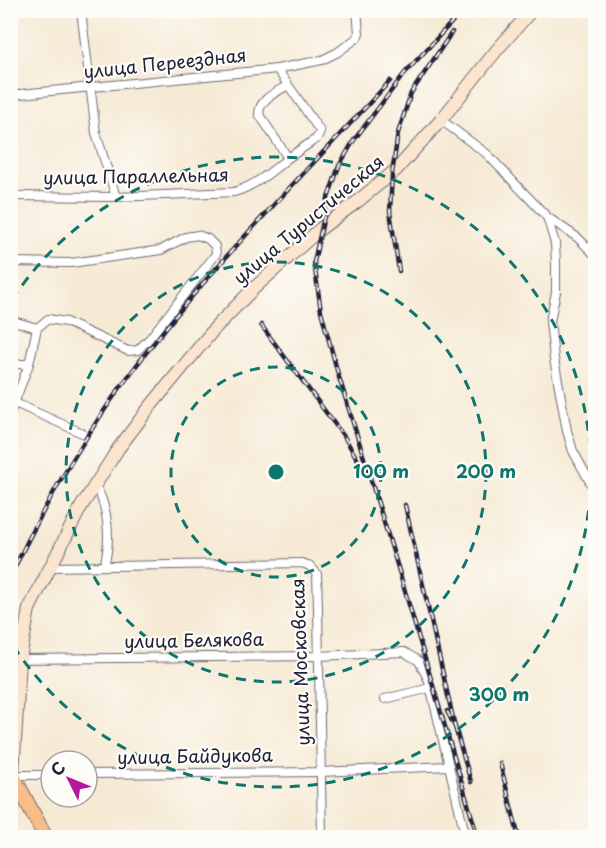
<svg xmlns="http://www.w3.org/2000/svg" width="606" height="848" viewBox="0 0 606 848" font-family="'Playpen Sans',sans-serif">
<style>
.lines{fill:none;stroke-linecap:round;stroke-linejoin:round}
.street-casing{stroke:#6c6871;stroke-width:10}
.secondary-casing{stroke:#6c6871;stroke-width:14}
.primary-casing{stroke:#6c6871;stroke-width:16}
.street{stroke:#fff;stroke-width:8}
.secondary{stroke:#fce5cf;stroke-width:12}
.primary{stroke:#f8bd88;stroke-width:14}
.rail-casing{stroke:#22223b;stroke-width:4.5}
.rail{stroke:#fdfcf7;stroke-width:2;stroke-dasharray:7;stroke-linecap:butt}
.ring{fill:none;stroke:#0f766e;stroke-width:3;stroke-dasharray:10 8}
.labels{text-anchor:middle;stroke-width:4.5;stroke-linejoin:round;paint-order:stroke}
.street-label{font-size:18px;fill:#22223b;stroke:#fdfcf7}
.centre{fill:#0f766e;stroke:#fdfcf7;stroke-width:3}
.ring-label{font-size:18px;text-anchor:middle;font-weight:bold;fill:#0f766e;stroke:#fdfcf7;stroke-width:4.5;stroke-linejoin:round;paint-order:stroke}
</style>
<rect width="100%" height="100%" fill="#fdfcf7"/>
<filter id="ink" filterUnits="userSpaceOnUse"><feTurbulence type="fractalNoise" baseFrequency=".0167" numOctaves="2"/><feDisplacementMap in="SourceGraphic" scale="12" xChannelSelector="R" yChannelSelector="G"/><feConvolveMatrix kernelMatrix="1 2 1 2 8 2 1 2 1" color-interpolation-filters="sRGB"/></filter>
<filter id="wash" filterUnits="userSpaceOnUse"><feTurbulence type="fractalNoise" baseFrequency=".008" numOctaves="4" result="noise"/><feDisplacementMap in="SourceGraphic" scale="24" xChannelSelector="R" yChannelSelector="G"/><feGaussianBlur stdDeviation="1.35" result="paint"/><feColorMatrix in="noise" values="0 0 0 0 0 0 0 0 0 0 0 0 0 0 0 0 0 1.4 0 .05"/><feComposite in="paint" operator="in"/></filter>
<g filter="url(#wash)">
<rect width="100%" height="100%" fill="#f6ead5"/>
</g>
<g filter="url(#ink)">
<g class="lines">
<defs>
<g id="street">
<path d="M81 10 96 133 116 197"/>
<path d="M277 69 320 131 319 135 316 139 288 158 259 114C259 99 277 92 288 85"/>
<path d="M10 95 277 69 322 60 338 52 357 38 359 33 357 10"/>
<path d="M441 120 487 154 547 217 555 243 556 262V292L550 321 554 359 567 431 573 451 596 493"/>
<path d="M10 196 116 197 234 192C255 186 271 172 288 158"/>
<path d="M547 217 578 238 596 256"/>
<path d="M10 262 71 263 161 250 186 237 198 235 208 239 215 246 216 254 150 338 138 350 128 351 66 322 48 319 37 328"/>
<path d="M10 320 37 328 29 364 10 414"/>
<path d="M10 364H29"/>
<path d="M15 403 82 433"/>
<path d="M95 485C109 508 111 541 104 566"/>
<path d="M51 567 302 563 310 566 317 574 318 609 322 838"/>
<path d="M20 659 319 656 404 652 419 661 429 681 466 838"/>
<path d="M385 699 430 688"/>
<path d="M87 774 321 772 448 766"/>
<path d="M13 775H51"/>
</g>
<path id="secondary" d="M13 775 20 659 29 609 81 507 118 449 149 408 215 328 252 290 320 229 358 201 396 170 441 120 496 51 532 10"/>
<path id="primary" d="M10 770 46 838"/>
</defs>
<!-- street casing -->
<use href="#street" class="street-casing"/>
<!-- secondary casing -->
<use href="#secondary" class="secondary-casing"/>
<!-- primary casing -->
<use href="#primary" class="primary-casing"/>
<!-- street -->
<use href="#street" class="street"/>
<!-- secondary -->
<use href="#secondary" class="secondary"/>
<!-- primary -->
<use href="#primary" class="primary"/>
<defs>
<g id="rail">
<path d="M463 10 404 74 354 140 339 166 328 198 314 262 321 311 338 374 399 571 478 838"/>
<path d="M399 271 390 211 392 174 398 133 411 93 452 32"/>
<path d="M261 325 345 438 360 464"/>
<path d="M405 505 455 727 447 711"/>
<path d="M10 577C45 503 86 432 136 366 212 265 304 174 390 81"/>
<path d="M455 727 471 782"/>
<path d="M500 763 519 838"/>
</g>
</defs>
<!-- rail casing -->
<use href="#rail" class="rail-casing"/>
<!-- rail -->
<use href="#rail" class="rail"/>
</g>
</g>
<!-- distance rings -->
<g class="ring">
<circle cx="276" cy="472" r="105"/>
<circle cx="276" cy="472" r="210"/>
<path d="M12 300A315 315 0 1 1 12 644"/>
</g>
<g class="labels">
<!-- street labels -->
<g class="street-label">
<text transform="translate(165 64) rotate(-6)" y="6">улица Переездная</text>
<text transform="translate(136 177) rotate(-1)" y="6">улица Параллельная</text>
<text transform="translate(309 220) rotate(-40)" y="6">улица Туристическая</text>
<text transform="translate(194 641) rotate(-1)" y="6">улица Белякова</text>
<text transform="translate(301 662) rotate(-92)" y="6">улица Московская</text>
<text transform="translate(195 757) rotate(-1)" y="6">улица Байдукова</text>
</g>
</g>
<circle cx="276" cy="472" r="9" class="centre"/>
<g class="ring-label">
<text x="381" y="478">100 m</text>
<text x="486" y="478">200 m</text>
<text x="499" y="701">300 m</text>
</g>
<!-- margin -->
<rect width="606" height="848" fill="none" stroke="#fdfcf7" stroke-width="36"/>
<!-- north arrow -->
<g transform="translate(69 779) rotate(313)"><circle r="28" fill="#fdfcf7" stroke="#a5a5ac" stroke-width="1.5"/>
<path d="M0-4.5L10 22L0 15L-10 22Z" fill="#b5179e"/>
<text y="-9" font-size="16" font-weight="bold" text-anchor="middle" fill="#22223b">С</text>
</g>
</svg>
